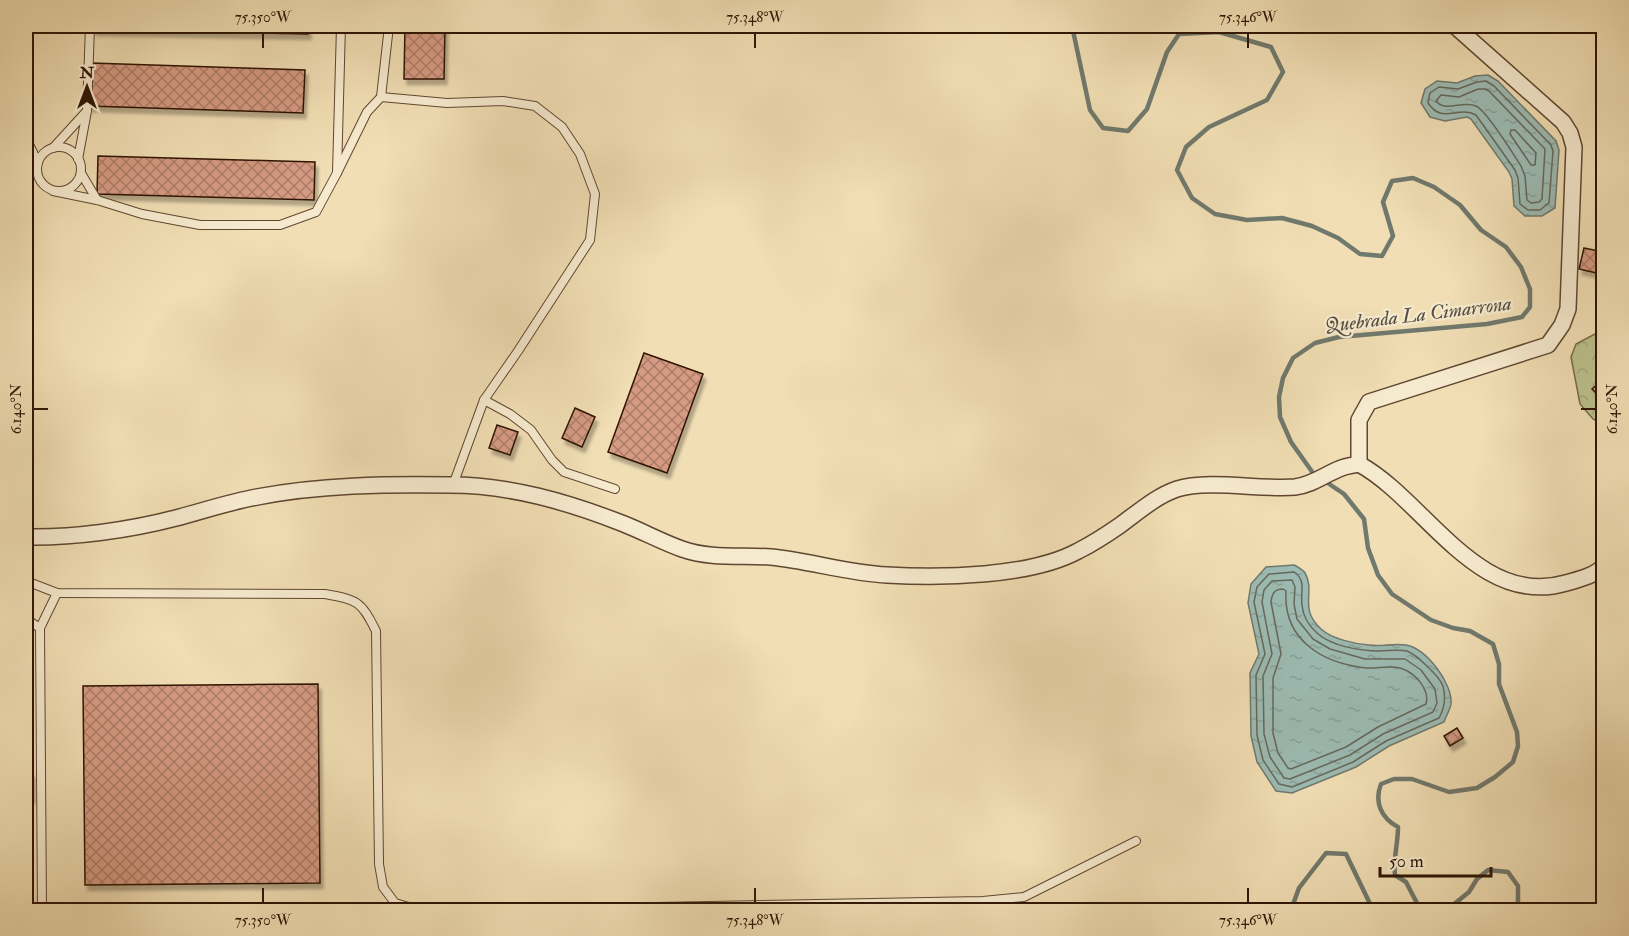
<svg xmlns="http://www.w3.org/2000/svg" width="1629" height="936" viewBox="0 0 1629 936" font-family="'IM FELL Double Pica',serif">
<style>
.forest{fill:url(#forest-crowns);stroke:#756b48;stroke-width:1.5}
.water{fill:url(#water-ripples);stroke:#70796d;stroke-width:1.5}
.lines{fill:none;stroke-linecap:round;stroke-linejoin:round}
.shore{stroke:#66685c;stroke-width:1.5}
.stream{stroke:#70796d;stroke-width:4.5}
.building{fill:url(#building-cross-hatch);stroke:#2f1505;stroke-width:1.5;filter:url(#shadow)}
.service-casing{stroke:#604731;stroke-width:10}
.minor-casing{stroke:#604731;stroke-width:18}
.service{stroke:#f6eace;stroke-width:8}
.minor{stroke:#f6eace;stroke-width:15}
.ticks{fill:none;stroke:#2f1505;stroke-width:2}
.labels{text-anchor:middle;stroke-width:4.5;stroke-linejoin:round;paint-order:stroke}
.water-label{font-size:20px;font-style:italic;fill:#554f42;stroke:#f6eace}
.neatline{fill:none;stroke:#2f1505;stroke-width:2}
.ticks-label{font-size:15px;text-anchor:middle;fill:#2f1505}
</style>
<defs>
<pattern id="forest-crowns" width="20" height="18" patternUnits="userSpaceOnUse" patternTransform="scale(1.5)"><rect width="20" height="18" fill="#bbc18c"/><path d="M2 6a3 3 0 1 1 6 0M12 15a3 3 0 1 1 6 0" fill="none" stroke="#a1a577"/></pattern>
<pattern id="water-ripples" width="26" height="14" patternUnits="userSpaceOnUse" patternTransform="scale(1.5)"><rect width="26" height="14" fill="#9cbbb3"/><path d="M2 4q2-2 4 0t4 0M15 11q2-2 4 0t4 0" fill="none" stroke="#87a098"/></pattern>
<pattern id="building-cross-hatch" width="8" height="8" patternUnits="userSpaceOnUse" patternTransform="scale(1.5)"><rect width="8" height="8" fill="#d59a82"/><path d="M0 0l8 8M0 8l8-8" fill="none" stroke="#ad7c68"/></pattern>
<filter id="shadow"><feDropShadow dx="3" dy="5.5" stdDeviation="1.5" flood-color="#0004"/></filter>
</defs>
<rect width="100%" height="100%" fill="#f1deb4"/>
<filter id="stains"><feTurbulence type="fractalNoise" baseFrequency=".00333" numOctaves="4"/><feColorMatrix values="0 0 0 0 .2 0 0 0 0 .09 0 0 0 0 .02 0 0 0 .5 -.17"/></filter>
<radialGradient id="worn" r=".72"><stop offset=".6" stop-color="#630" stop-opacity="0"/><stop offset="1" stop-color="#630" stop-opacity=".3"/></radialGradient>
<!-- forest -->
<path class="forest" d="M1603 312V425L1593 419 1580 404 1571 357 1576 344 1597 333Z"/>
<!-- water -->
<g class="water">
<path d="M1488 75 1498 81 1556 141 1559 150 1555 208 1542 216H1525L1514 206 1512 179 1509 172 1471 119 1467 117 1445 121 1430 117 1421 103 1425 89 1437 81 1457 83 1475 76Z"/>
<path d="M1294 565C1298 567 1303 570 1305 573 1316 592 1298 608 1321 629 1332 639 1355 644 1369 645 1381 647 1394 643 1406 645 1427 649 1453 684 1451 704 1450 710 1446 716 1444 722L1389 746 1356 767 1292 793 1276 791 1257 762 1251 736 1250 673 1259 654 1248 603 1251 584 1266 567Z"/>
</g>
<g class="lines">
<!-- shore -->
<g class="shore">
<path d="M1486 81 1494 86 1551 145 1553 151 1549 203 1540 210H1528L1520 204 1518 178 1515 170 1476 115C1457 105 1443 125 1428 103L1430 93 1439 87 1458 89 1477 82Z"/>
<path d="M1478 89H1485L1489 91 1545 149 1542 199 1539 202 1531 203 1527 200 1525 176 1521 166C1514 155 1486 110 1476 106 1463 100 1445 113 1436 101L1441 95 1459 97Z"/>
<path d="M1511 130H1515L1536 153 1535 165H1531L1510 134Z"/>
<path d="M1294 572C1307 581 1300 592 1302 605 1303 616 1309 626 1317 633 1331 646 1360 651 1379 651 1387 651 1399 649 1407 651 1417 655 1439 676 1443 686 1446 697 1444 709 1439 718L1386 741 1353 762 1292 787 1279 784 1263 760 1257 735 1256 675 1265 654 1254 602 1257 587 1269 574Z"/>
<path d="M1292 580 1295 587 1294 604 1297 619 1313 639 1330 649 1365 659H1405L1421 670 1435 689 1437 703 1433 712 1383 734 1350 755 1290 779 1284 778 1270 757 1264 734 1263 676 1272 654 1262 602 1264 590 1272 581Z"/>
<path d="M1283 589 1286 591C1283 640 1322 663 1366 668 1377 669 1393 664 1403 669 1416 674 1430 690 1426 704L1378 727 1346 747 1291 769 1288 768 1278 753 1273 733V678L1281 654 1271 602C1272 594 1274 589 1283 589Z"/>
</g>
<!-- stream -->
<g class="stream">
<path d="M1072 26 1090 110 1103 128 1128 131 1147 109 1167 52 1179 34 1219 32 1271 47 1283 72 1267 100 1209 127 1186 147 1177 170 1192 198 1215 214 1247 220 1282 218 1312 226 1338 238 1360 254 1382 256 1393 236 1383 202 1392 181 1413 178 1434 187 1460 205 1481 230 1506 247 1521 267 1530 289V307L1522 317 1487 324 1339 337 1315 343 1293 358 1283 378 1279 397 1280 417 1291 442 1313 473 1344 494 1364 519 1368 548 1378 575 1392 594 1431 620 1453 628 1470 631 1493 644 1499 664V684L1517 732 1518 746 1513 762 1495 777 1477 788 1449 792 1412 779H1394L1381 784C1374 802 1381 818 1398 827 1398 844 1393 859 1395 875L1406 882 1420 909H1448L1469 892 1477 879 1488 870 1508 872 1518 886V905L1513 910"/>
<path d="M1291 910 1299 888 1326 853 1346 854 1373 910"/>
</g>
</g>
<!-- building -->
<g class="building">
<path d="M93 26H308V34L93 30Z"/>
<path d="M405 26H445L444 79H404Z"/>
<path d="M91 63 305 70 303 113 89 106Z"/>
<path d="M98 156 315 162 314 200 97 194Z"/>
<path d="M1584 248 1604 252 1601 274 1579 269Z"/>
<path d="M644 353 703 374 667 473 608 452Z"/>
<path d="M1604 379V401L1592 389Z"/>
<path d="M575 408 595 417 582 447 562 438Z"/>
<path d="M497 425 518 432 510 455 489 448Z"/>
<path d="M318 684 320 883 85 885 83 686Z"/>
<path d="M1457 728 1463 738 1450 746 1444 736Z"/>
<rect x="26" y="772" width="6" height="26"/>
</g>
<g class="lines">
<defs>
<g id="service">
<path d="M381 97 389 26"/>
<path d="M26 138 38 163"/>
<circle cx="59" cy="169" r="22"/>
<path d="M53 148 86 112"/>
<path d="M78 159 87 111 90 26"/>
<path d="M26 172 37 169"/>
<path d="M81 173 97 200"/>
<path d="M337 173 367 112 381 97 447 103 503 101 535 106 562 127 580 154 595 194 590 240 518 351 484 400 453 485"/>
<path d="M53 191 97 200 142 214 200 225H280L316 212 337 173 341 26"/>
<path d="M484 400 510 414 531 430 552 460 564 472 615 489"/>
<path d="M26 581 57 593 325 594C358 600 361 601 376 631L379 864 383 887 395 903 419 910"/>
<path d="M26 619 40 628"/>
<path d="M42 910 40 628 57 593"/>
<path d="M497 910 983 901 1024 897 1136 841"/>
</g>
<g id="minor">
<path d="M1359 464C1424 499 1478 609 1566 583 1580 579 1594 576 1604 566"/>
<path d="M26 537C73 538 130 530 176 518 203 511 229 502 257 497 319 485 386 484 450 485 510 485 568 502 624 524 644 532 662 542 682 549 710 559 741 555 771 557 810 561 848 573 887 575 941 578 1030 577 1078 551 1092 544 1106 535 1119 526 1137 513 1156 496 1177 489 1209 479 1260 490 1295 487 1312 485 1324 475 1339 469 1345 466 1353 465 1359 464V420L1369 402 1548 345 1562 325 1568 309 1574 147 1570 133 1563 122 1455 26"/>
</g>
</defs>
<!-- service casing -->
<use href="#service" class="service-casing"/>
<!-- minor casing -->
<use href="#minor" class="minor-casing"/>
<!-- service -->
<use href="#service" class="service"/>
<!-- minor -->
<use href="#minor" class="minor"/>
</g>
<!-- ticks -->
<path class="ticks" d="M263 33V48M755 33V48M1248 33V48M33 409H48M1581 409H1596M263 888V903M755 888V903M1248 888V903"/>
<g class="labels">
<!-- water labels -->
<g class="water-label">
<text transform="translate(1418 314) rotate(-7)" y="7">Quebrada La Cimarrona</text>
</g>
</g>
<!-- margin -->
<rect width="1629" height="936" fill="none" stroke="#f1deb4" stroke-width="66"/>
<!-- north arrow -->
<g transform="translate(87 87)" stroke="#f6eace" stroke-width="4.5" paint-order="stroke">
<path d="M0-4.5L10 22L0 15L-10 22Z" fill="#2f1505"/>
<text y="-9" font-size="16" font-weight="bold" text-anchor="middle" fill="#2f1505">N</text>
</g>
<!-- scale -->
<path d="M1380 867v9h111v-9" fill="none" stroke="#2f1505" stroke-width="3"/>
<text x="1389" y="867" font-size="18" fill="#2f1505" stroke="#f6eace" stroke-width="4.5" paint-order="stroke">50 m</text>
<rect x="33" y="33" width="1563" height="870" class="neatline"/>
<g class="ticks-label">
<text x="263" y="22">75.350°W</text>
<text x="755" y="22">75.348°W</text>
<text x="1248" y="22">75.346°W</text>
<text transform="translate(16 409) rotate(-90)" y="5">6.140°N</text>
<text transform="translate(1612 409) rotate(-90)" y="5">6.140°N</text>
<text x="263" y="925">75.350°W</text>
<text x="755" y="925">75.348°W</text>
<text x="1248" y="925">75.346°W</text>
</g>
<rect width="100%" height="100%" filter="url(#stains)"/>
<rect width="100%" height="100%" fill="url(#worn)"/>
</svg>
